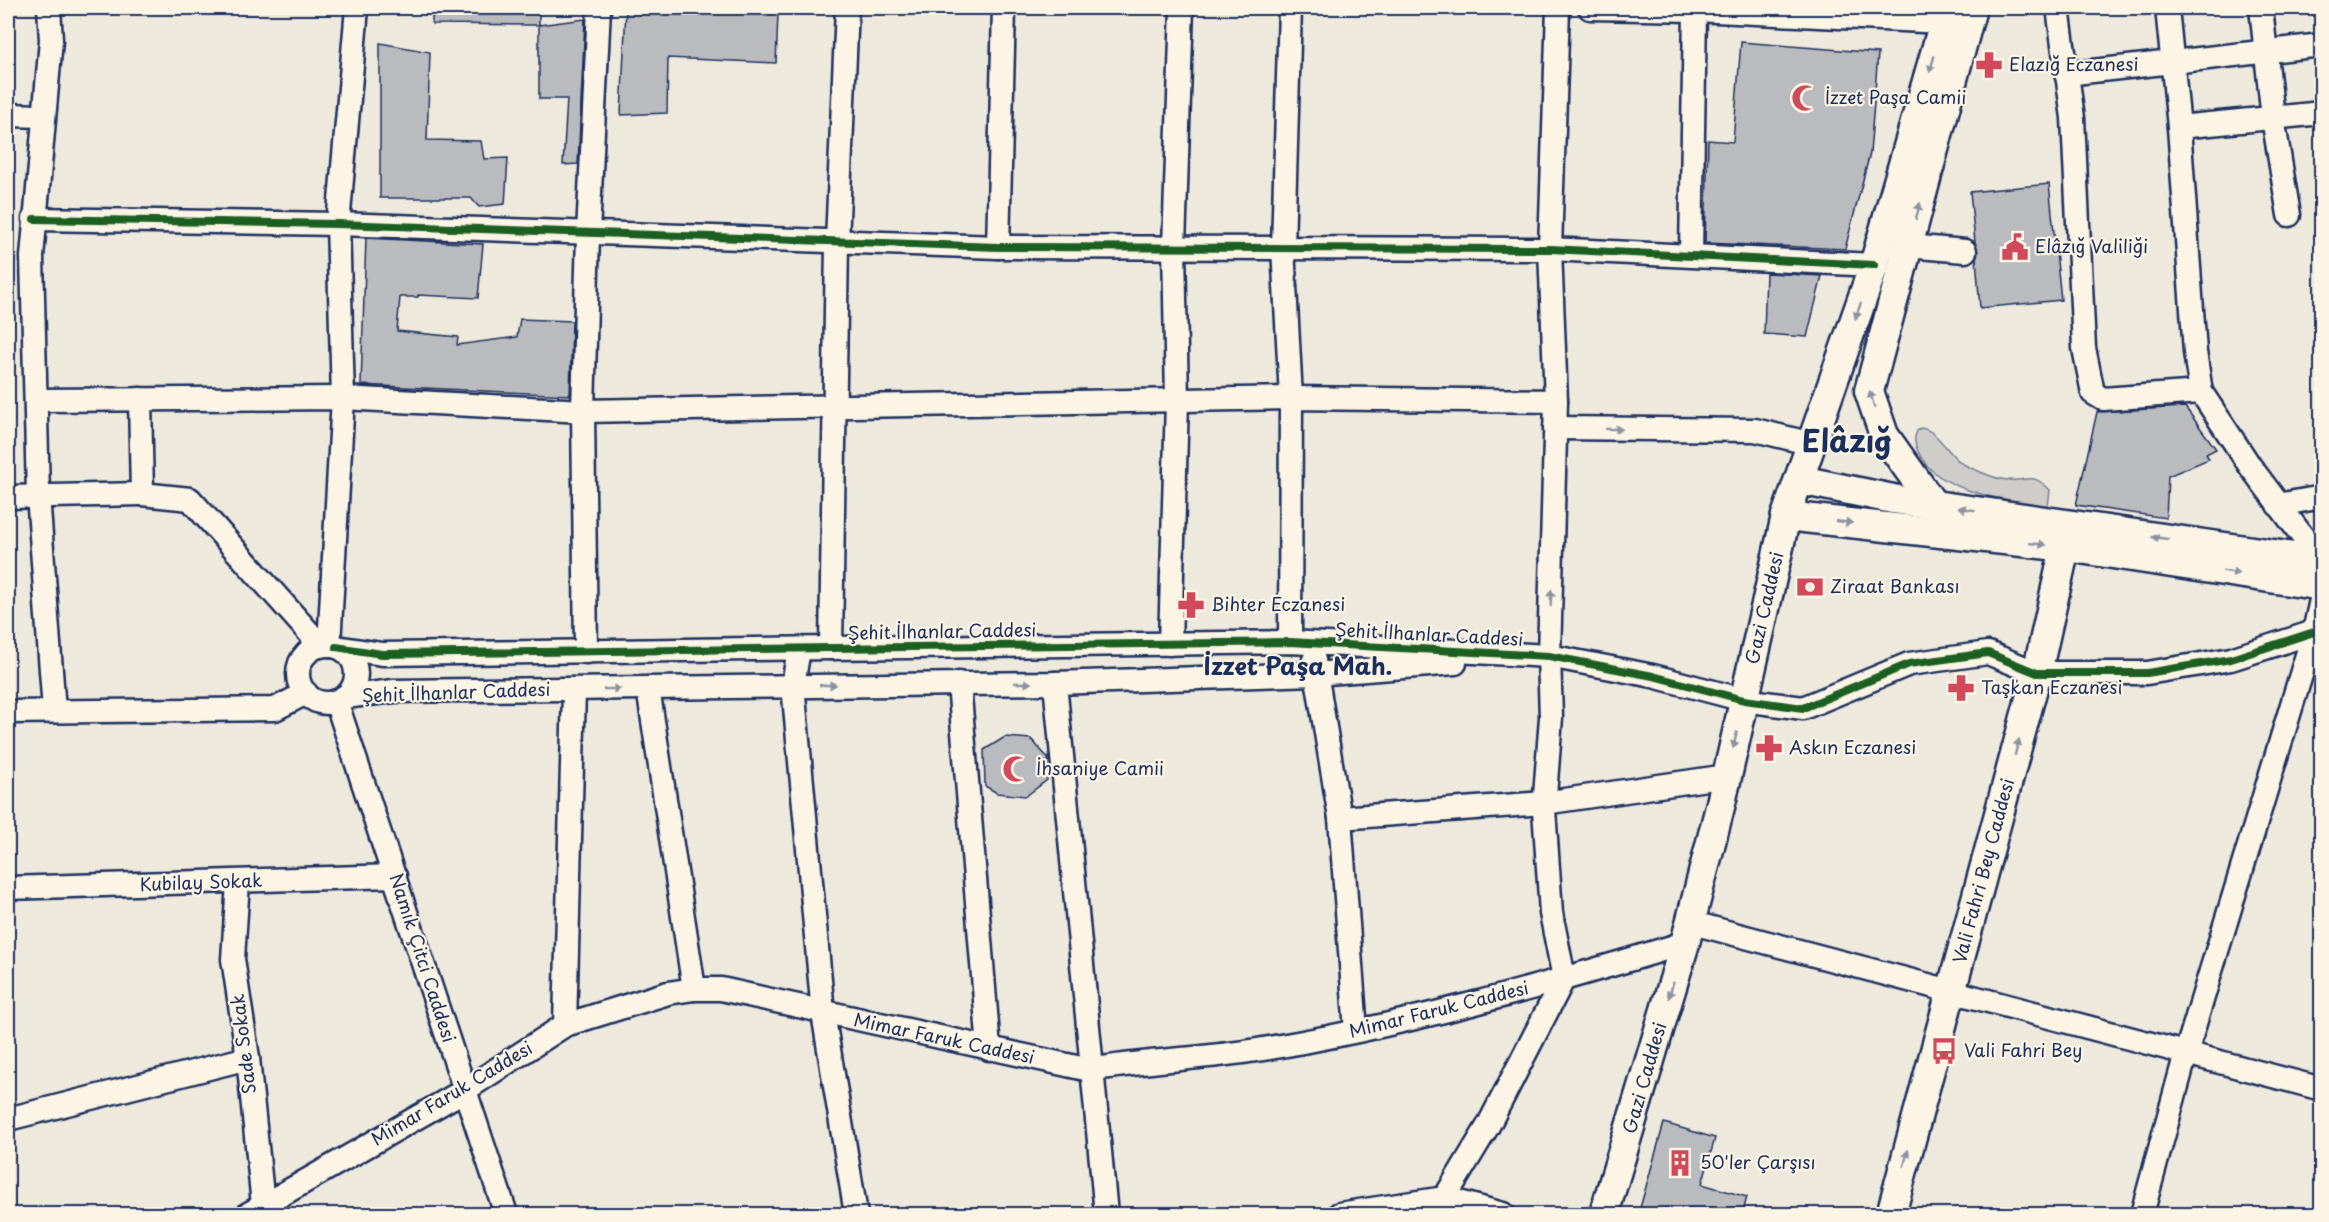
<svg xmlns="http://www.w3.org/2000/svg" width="2329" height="1222" viewBox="0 0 2329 1222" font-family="'Playpen Sans',sans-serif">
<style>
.green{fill:#cfcdca;stroke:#757e94;stroke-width:1.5}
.building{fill:#babbbe;stroke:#1b2f5e;stroke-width:1.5}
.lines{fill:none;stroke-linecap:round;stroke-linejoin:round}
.minor-casing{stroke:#1b2f5e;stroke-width:27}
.major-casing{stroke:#1b2f5e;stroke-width:33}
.minor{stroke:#fcf5e5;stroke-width:22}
.major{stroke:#fcf5e5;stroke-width:28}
.cycleway-casing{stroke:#fcf5e5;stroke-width:11}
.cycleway{stroke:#1b5e20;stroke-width:8}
.oneway{fill:#8c92a2}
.labels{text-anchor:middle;stroke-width:4.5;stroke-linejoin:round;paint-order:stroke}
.poi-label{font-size:18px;fill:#1b2f5e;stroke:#fcf5e5;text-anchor:start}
.street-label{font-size:18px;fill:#1b2f5e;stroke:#fcf5e5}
.district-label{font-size:24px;font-weight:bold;fill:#1b2f5e;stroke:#fcf5e5}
.town-label{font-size:30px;font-weight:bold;fill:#1b2f5e;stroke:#fcf5e5}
</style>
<rect width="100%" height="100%" fill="#eee9dd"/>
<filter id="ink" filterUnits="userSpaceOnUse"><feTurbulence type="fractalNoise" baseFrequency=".0167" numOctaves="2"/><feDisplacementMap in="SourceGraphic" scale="12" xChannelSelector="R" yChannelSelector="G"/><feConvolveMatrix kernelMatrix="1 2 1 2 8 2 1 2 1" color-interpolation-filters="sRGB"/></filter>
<g filter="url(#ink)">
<!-- green -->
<path class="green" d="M1921 428C1938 430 1948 455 1963 464 1975 470 1995 479 2008 480 2030 482 2031 471 2050 490L2048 506C2011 501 1936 493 1919 453 1915 445 1913 439 1917 431Z"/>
<!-- building -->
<g class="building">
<path d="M432 8H539V25L432 24Z"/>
<path d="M626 8 778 14 776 63 668 58 667 113 621 115Z"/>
<path d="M585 19 578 164 563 165 567 99H539V25Z"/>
<path d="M1741 42 1878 53 1870 153 1845 249 1705 243 1708 140 1733 142Z"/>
<path d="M380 43 430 52 427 140 481 141 484 159 508 158 505 204 479 207 471 198H380Z"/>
<path d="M2049 184 2061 300 1980 308 1976 258 1978 252 1975 242 1970 192Z"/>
<path d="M366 238 483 244 478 298 418 295V297H400L397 331 458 337 457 345 517 337 520 319 572 321 570 395 361 385Z"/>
<path d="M1766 273 1822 276 1807 337 1764 334Z"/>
<path d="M2185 407 2216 449 2206 454 2209 459 2168 476 2166 518 2076 505 2097 412Z"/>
<path d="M1005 737 1031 739 1048 758 1047 780 1026 796 997 793 985 786 984 750Z"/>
<path d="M1664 1123 1715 1138 1702 1184 1747 1197 1742 1215H1638Z"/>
</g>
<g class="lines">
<defs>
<g id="minor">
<path d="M49 8 51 40 32 257 38 495 54 711"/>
<path d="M1590 8 1695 10 1944 22"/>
<path d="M2058 8 2073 118 2084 348 2093 393 2103 399 2201 392"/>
<path d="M2167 8 2179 127 2195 352 2201 392 2250 466 2321 561"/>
<path d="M2261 8 2273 118 2289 215"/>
<path d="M2066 74 2322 45"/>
<path d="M8 115 43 116"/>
<path d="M2179 127 2322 113"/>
<path d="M34 219 338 224 998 247 1550 249 1874 265"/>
<path d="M1908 246 1965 251"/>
<path d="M998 247 1004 8"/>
<path d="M1691 254 1695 10"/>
<path d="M140 399 142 494 190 499 321 646"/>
<path d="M38 400 343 398 583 411 1291 398 1556 401"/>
<path d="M1555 428 1755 430 1812 444"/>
<path d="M8 497 142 494"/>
<path d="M2278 505 2322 497"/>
<path d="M1290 642 1291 398 1283 247 1290 8"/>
<path d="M1170 644 1177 401 1174 246 1182 8"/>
<path d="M329 645 343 398 338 224 357 8"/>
<circle cx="327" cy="674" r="29"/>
<path d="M336 647 382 654 1290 642 1549 656 1653 676 1744 700 1803 708 1909 664 1988 653 2037 673H2147L2231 659 2314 632"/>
<path d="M831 648 837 242 847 8"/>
<path d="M799 649 793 685 823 1013 856 1214"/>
<path d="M586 652 583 411 588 234 599 8"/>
<path d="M1314 660 1340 818 1356 1031"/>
<path d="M959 683 989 1049"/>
<path d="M1055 683 1106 1214"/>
<path d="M648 688 694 989"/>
<path d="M344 697 394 691 1055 683 1315 674 1455 663"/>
<path d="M336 701 506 1214"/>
<path d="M8 712 275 709 306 693"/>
<path d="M1340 818 1544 803 1727 776"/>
<path d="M238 882 233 959 248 1058 263 1205"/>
<path d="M8 888 395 876"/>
<path d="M1689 922 2322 1089"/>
<path d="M565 1025 574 690"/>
<path d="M8 1119 248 1058"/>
<path d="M248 1214 465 1090 565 1025 668 993 694 989H721L1090 1070C1146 1060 1202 1059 1257 1050 1400 1027 1547 985 1685 943"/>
<path d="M1339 1214 1445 1198 1503 1214"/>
<path d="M1435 1214 1488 1126 1564 978 1551 913 1544 809 1551 717 1549 656 1556 401 1550 249 1558 8"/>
<path d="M2142 1214 2186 1053 2314 632 2322 595"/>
</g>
<g id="major">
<path d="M1800 480 1893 499 2322 561"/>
<path d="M1933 504 1884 435 1869 391 1972 8"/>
<path d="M1786 516 2067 547 2322 586"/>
<path d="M1604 1214 1685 943 1721 803 1786 516 1874 265 1948 8"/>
<path d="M1891 1214 2037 673 2070 525"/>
</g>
</defs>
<!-- minor casing -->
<use href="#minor" class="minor-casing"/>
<!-- major casing -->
<use href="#major" class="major-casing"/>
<!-- minor -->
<use href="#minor" class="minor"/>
<!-- major -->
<use href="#major" class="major"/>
<defs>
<g id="cycleway">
<path d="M34 219 338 224 998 247 1550 249 1874 265"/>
<path d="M336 647 382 654 1290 642 1549 656 1653 676 1744 700 1803 708 1909 664 1988 653 2037 673H2147L2231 659 2314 632"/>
</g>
</defs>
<!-- cycleway casing -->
<use href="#cycleway" class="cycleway-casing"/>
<!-- cycleway -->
<use href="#cycleway" class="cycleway"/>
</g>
<!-- one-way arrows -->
<defs><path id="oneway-solid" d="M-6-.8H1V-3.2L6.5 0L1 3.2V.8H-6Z" transform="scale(1.5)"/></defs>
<g class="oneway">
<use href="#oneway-solid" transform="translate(1932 64) rotate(106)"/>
<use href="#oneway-solid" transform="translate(1918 211) rotate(-75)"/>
<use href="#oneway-solid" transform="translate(1858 311) rotate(109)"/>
<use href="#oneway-solid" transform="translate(1872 399) rotate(-107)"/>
<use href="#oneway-solid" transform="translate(1614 429) rotate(1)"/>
<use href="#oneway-solid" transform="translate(1967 509) rotate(-171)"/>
<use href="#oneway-solid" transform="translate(1844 522) rotate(6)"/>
<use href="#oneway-solid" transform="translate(2160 538) rotate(-172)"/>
<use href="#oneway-solid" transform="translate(2038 544) rotate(6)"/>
<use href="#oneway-solid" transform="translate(2231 572) rotate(9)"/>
<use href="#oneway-solid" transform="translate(1551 598) rotate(-88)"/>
<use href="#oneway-solid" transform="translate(1023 683)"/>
<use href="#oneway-solid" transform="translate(828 685) rotate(-1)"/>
<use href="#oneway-solid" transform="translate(612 689) rotate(-1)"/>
<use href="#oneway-solid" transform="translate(1735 740) rotate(103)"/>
<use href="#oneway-solid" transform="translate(2017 747) rotate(-75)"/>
<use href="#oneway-solid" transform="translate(1671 990) rotate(106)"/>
<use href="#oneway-solid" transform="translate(1906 1158) rotate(-75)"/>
</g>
</g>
<!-- icons -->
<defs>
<symbol id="pharmacy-bare" viewBox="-9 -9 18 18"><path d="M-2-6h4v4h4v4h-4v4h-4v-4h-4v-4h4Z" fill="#d1495b" stroke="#fcf5e5" stroke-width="2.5" paint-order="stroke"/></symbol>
<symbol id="mosque-bare" viewBox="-9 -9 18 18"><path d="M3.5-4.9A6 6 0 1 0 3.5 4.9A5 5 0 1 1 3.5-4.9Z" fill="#d1495b" stroke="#fcf5e5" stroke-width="2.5" paint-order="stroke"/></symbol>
<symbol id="civic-bare" viewBox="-9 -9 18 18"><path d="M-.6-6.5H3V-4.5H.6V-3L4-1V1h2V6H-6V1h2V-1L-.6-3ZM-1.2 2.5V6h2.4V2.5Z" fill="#d1495b" stroke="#fcf5e5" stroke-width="2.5" paint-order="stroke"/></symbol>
<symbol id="bank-bare" viewBox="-9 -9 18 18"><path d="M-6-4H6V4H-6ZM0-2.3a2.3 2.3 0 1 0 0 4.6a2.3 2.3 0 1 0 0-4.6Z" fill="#d1495b" stroke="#fcf5e5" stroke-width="2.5" paint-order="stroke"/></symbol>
<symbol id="bus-bare" viewBox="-9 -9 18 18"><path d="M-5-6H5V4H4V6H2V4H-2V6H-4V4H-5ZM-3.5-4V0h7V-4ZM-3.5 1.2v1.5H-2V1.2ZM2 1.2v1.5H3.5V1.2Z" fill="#d1495b" stroke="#fcf5e5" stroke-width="2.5" paint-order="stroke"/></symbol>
<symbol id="building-bare" viewBox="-9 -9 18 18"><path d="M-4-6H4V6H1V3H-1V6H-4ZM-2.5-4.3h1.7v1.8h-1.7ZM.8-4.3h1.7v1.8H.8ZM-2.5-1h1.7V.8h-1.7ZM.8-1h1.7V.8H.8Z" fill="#d1495b" stroke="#fcf5e5" stroke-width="2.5" paint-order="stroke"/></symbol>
</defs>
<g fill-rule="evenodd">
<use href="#pharmacy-bare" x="1970" y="46" width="38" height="38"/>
<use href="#mosque-bare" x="1786" y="79" width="38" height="38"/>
<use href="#civic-bare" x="1996" y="228" width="38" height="38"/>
<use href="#bank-bare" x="1791" y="568" width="38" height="38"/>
<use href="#pharmacy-bare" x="1172" y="586" width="38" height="38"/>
<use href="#pharmacy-bare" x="1942" y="669" width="38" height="38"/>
<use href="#pharmacy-bare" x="1750" y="729" width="38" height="38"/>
<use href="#mosque-bare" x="997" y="750" width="38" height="38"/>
<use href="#bus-bare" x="1925" y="1032" width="38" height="38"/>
<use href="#building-bare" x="1661" y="1144" width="38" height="38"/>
</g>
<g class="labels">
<!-- poi labels -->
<g class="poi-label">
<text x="2009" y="71">Elazığ Eczanesi</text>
<text x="1825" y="104">İzzet Paşa Camii</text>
<text x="2035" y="253">Elâzığ Valiliği</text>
<text x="1830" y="593">Ziraat Bankası</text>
<text x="1211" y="611">Bihter Eczanesi</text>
<text x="1981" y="694">Taşkan Eczanesi</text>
<text x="1789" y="754">Askın Eczanesi</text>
<text x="1036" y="775">İhsaniye Camii</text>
<text x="1964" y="1057">Vali Fahri Bey</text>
<text x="1700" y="1169">50'ler Çarşısı</text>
</g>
<!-- street labels -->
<g class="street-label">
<text transform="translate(1765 608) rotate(-77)" y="6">Gazi Caddesi</text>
<text transform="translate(942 632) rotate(-1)" y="6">Şehit İlhanlar Caddesi</text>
<text transform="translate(1429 635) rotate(3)" y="6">Şehit İlhanlar Caddesi</text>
<text transform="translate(456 693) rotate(-2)" y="6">Şehit İlhanlar Caddesi</text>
<text transform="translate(1984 871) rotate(-75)" y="6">Vali Fahri Bey Caddesi</text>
<text transform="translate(201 883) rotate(-2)" y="6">Kubilay Sokak</text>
<text transform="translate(422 958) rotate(72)" y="6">Namık Çitci Caddesi</text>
<text transform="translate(1439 1010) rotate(-14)" y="6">Mimar Faruk Caddesi</text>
<text transform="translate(944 1039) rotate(12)" y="6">Mimar Faruk Caddesi</text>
<text transform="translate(244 1044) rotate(-97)" y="6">Sade Sokak</text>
<text transform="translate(1645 1078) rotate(-74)" y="6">Gazi Caddesi</text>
<text transform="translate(452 1094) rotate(-31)" y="6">Mimar Faruk Caddesi</text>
</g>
<!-- district labels -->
<g class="district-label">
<text x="1298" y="675">İzzet Paşa Mah.</text>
</g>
<!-- town labels -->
<g class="town-label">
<text x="1847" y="452">Elâzığ</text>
</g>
</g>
<!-- margin -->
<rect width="2329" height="1222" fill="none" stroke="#fcf5e5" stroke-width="30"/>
<rect x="15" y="15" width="2299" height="1192" fill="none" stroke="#1b2f5e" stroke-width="2" filter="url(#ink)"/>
</svg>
